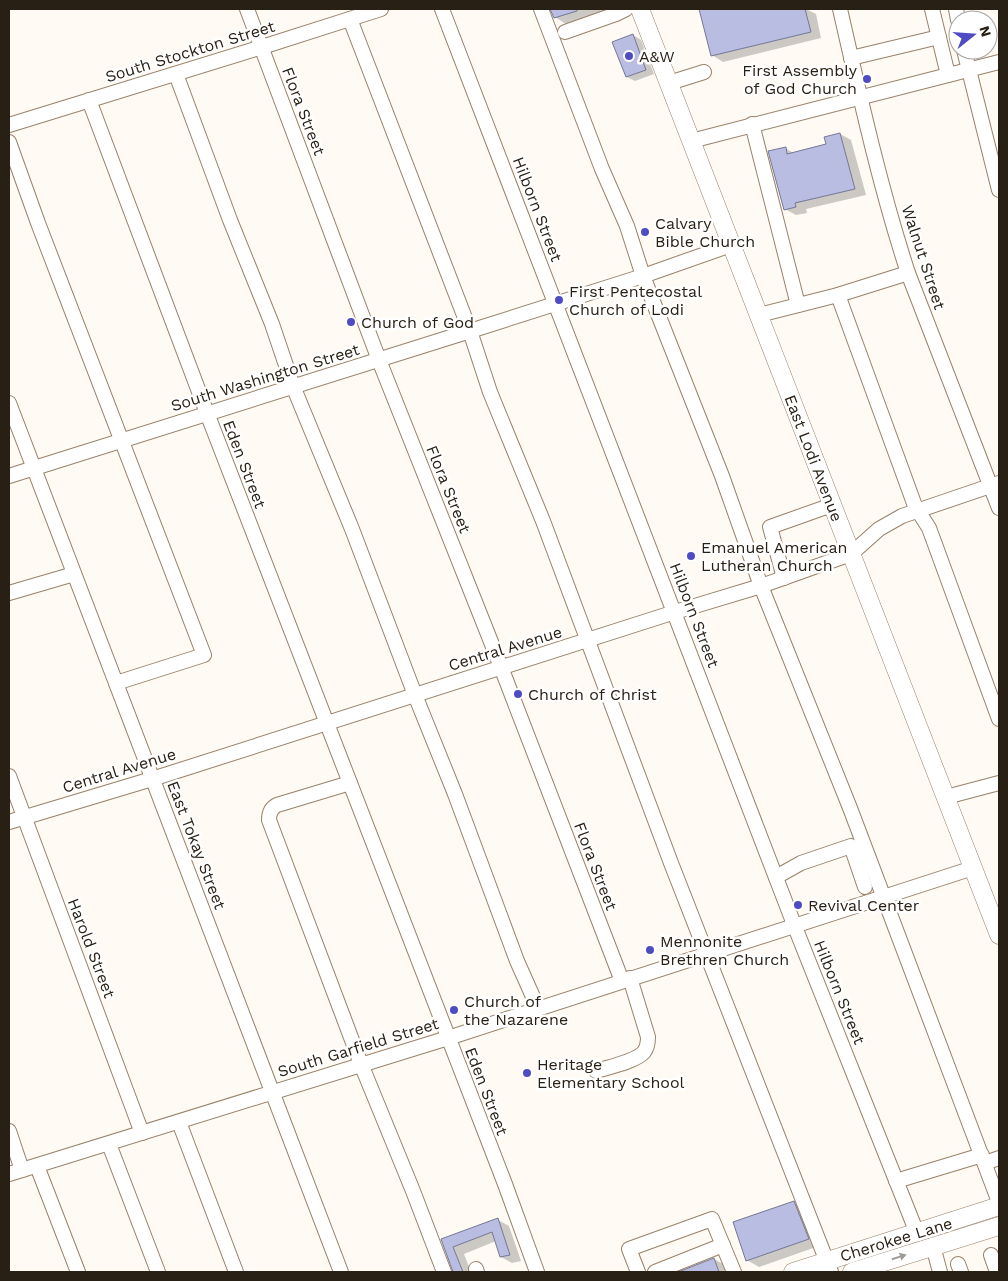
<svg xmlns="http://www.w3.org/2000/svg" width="1008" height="1281" viewBox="0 0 1008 1281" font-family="'Work Sans',sans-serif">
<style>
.shadow{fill:#0003}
.building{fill:#b8bde1;stroke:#737896}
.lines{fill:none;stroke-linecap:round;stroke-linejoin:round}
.minor-casing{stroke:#998168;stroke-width:16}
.major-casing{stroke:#998168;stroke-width:19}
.minor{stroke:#fff;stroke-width:14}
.major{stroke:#fff;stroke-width:18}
.oneway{fill:#9f9b96}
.poi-dot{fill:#4f4cc3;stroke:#fff;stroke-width:2}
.labels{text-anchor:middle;stroke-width:5;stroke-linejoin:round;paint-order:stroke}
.street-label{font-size:16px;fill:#292015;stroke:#fff}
.poi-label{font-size:16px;fill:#292015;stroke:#fff;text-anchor:start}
</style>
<rect width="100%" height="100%" fill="#fffaf4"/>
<!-- shadow -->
<g class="shadow">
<path d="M552 9H613L566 24 555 17Z"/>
<path d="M701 9H806L816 14 821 38 723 62 712 55Z"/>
<path d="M633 35 641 40 654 74 635 81 627 77Z"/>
<path d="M840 134 851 140 866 195 806 209 807 213 796 215 785 209V148L795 154 827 145Z"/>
<path d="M794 1202 805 1209 819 1246 759 1267 747 1260Z"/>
<path d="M498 1220 509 1226 521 1261 512 1263 501 1257 496 1241 464 1254 471 1272H453V1269L442 1240Z"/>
<path d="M714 1259 723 1264 725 1272H681Z"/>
</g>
<!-- building -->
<g class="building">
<path d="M550 9H577V11L554 18Z"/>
<path d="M699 9H805L811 32 711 56Z"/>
<path d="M633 34 646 70 626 77 612 42Z"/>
<path d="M840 133 855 189 795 203 796 207 784 210 768 151 786 147 787 154 826 144 824 137Z"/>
<path d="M794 1201 809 1239 746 1261 733 1222Z"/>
<path d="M498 1218 510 1255 500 1257 492 1232 453 1247 463 1272H453L441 1239Z"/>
<path d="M714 1258 719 1272H678Z"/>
</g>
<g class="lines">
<defs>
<g id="minor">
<path d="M247 9 379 360 501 667 622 981"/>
<path d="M442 9 795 927 917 1233"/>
<path d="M541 9 602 169 627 226 643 276 722 476 761 586 850 808 999 1202"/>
<path d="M840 9C860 97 880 187 908 273L999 508"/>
<path d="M932 9 948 75"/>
<path d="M956 9 958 20"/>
<path d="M350 19 470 331 490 392 543 521 671 863 831 1272"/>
<path d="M565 32 616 14 626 9"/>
<path d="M964 50 999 190"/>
<path d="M851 58 939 37"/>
<path d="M176 74 230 220 272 324 293 386 352 529 415 695 455 794 517 961 538 1008"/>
<path d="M669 83 704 72"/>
<path d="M89 100 207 413 505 1184 537 1272"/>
<path d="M752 124 798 305"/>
<path d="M9 125 262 47 381 9"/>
<path d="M691 141 999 62"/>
<path d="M9 142 38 223 204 655 116 683"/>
<path d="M838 295 915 506 929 528 999 719"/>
<path d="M759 315 838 295 908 273"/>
<path d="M9 403 341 1272"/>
<path d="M9 476 470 331 643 276 731 245"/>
<path d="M784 578 770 527 832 505"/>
<path d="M9 593 74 574"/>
<path d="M9 776 142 1133"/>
<path d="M350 783 277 805C271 808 269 814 269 820L361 1064 413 1191 444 1272"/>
<path d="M946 797 999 783"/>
<path d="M9 822 152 779 675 612 761 586 851 554 879 529 902 516 999 483"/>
<path d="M776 877 801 863 851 846 865 887"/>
<path d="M596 1071C608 1067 635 1062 644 1052 647 1048 648 1042 648 1037L630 978"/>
<path d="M179 1122 236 1272"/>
<path d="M9 1131 22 1170"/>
<path d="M109 1144 158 1272"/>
<path d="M985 1163 999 1158"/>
<path d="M37 1166 78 1272"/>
<path d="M9 1174 448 1038 973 868"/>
<path d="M896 1181 982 1155"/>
<path d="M933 1246 940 1272"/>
<path d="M991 1255 997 1272"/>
<path d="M958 1264 961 1272"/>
<path d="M476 1269 477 1272"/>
<path d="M638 1272 629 1249 712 1219 734 1272"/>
<path d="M655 1272 723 1245"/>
</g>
<g id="major">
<path d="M640 9 999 935"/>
<path d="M793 1272 999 1206"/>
<path d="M852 1272 999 1226"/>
</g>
</defs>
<!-- minor casing -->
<use href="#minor" class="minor-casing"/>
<!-- major casing -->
<use href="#major" class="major-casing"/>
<!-- minor -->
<use href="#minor" class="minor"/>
<!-- major -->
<use href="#major" class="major"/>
</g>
<!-- one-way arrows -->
<defs><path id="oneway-solid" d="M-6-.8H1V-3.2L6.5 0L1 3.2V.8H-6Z" transform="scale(1.25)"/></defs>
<use class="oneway" href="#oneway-solid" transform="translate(899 1257) rotate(-18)"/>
<!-- markers -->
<g class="poi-dot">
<circle cx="629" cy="56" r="5"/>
<circle cx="867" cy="79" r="5"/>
<circle cx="645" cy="232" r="5"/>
<circle cx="559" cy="300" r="5"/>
<circle cx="351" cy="322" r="5"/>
<circle cx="691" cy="556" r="5"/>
<circle cx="518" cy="694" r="5"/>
<circle cx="798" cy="905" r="5"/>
<circle cx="650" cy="950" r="5"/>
<circle cx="454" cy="1010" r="5"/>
<circle cx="527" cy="1073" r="5"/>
</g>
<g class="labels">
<!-- street labels -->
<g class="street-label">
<text transform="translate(190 51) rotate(-17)" y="6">South Stockton Street</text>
<text transform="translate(304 111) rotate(69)" y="6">Flora Street</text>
<text transform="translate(538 209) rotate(69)" y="6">Hilborn Street</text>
<text transform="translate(924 257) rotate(72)" y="6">Walnut Street</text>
<text transform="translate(265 377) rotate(-17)" y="6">South Washington Street</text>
<text transform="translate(814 458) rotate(69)" y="6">East Lodi Avenue</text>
<text transform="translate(245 464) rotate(69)" y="6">Eden Street</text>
<text transform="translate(449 489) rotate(68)" y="6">Flora Street</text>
<text transform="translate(695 615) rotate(69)" y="6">Hilborn Street</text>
<text transform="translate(505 648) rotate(-17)" y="6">Central Avenue</text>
<text transform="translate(119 770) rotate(-17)" y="6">Central Avenue</text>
<text transform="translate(197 845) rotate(69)" y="6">East Tokay Street</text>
<text transform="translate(596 866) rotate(69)" y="6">Flora Street</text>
<text transform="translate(92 948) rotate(69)" y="6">Harold Street</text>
<text transform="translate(840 992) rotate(68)" y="6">Hilborn Street</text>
<text transform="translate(358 1047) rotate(-17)" y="6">South Garfield Street</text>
<text transform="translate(487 1091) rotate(69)" y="6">Eden Street</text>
<text transform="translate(896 1239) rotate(-17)" y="6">Cherokee Lane</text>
</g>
<!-- poi labels -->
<g class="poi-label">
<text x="639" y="62">A&amp;W</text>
<text x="857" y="76" text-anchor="end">First Assembly<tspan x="857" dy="18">of God Church</tspan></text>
<text x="655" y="229">Calvary<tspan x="655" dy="18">Bible Church</tspan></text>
<text x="569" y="297">First Pentecostal<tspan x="569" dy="18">Church of Lodi</tspan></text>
<text x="361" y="328">Church of God</text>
<text x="701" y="553">Emanuel American<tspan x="701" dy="18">Lutheran Church</tspan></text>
<text x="528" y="700">Church of Christ</text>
<text x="808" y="911">Revival Center</text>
<text x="660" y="947">Mennonite<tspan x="660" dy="18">Brethren Church</tspan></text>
<text x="464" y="1007">Church of<tspan x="464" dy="18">the Nazarene</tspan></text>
<text x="537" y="1070">Heritage<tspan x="537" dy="18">Elementary School</tspan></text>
</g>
</g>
<!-- border -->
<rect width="1008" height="1281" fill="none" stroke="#292015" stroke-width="20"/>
<!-- north arrow -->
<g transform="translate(973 35) rotate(73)"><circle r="24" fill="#ffffff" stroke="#a9a6a1"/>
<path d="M0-4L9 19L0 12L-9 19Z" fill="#4f4cc3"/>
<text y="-8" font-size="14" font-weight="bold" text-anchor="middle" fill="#292015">N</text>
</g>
</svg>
